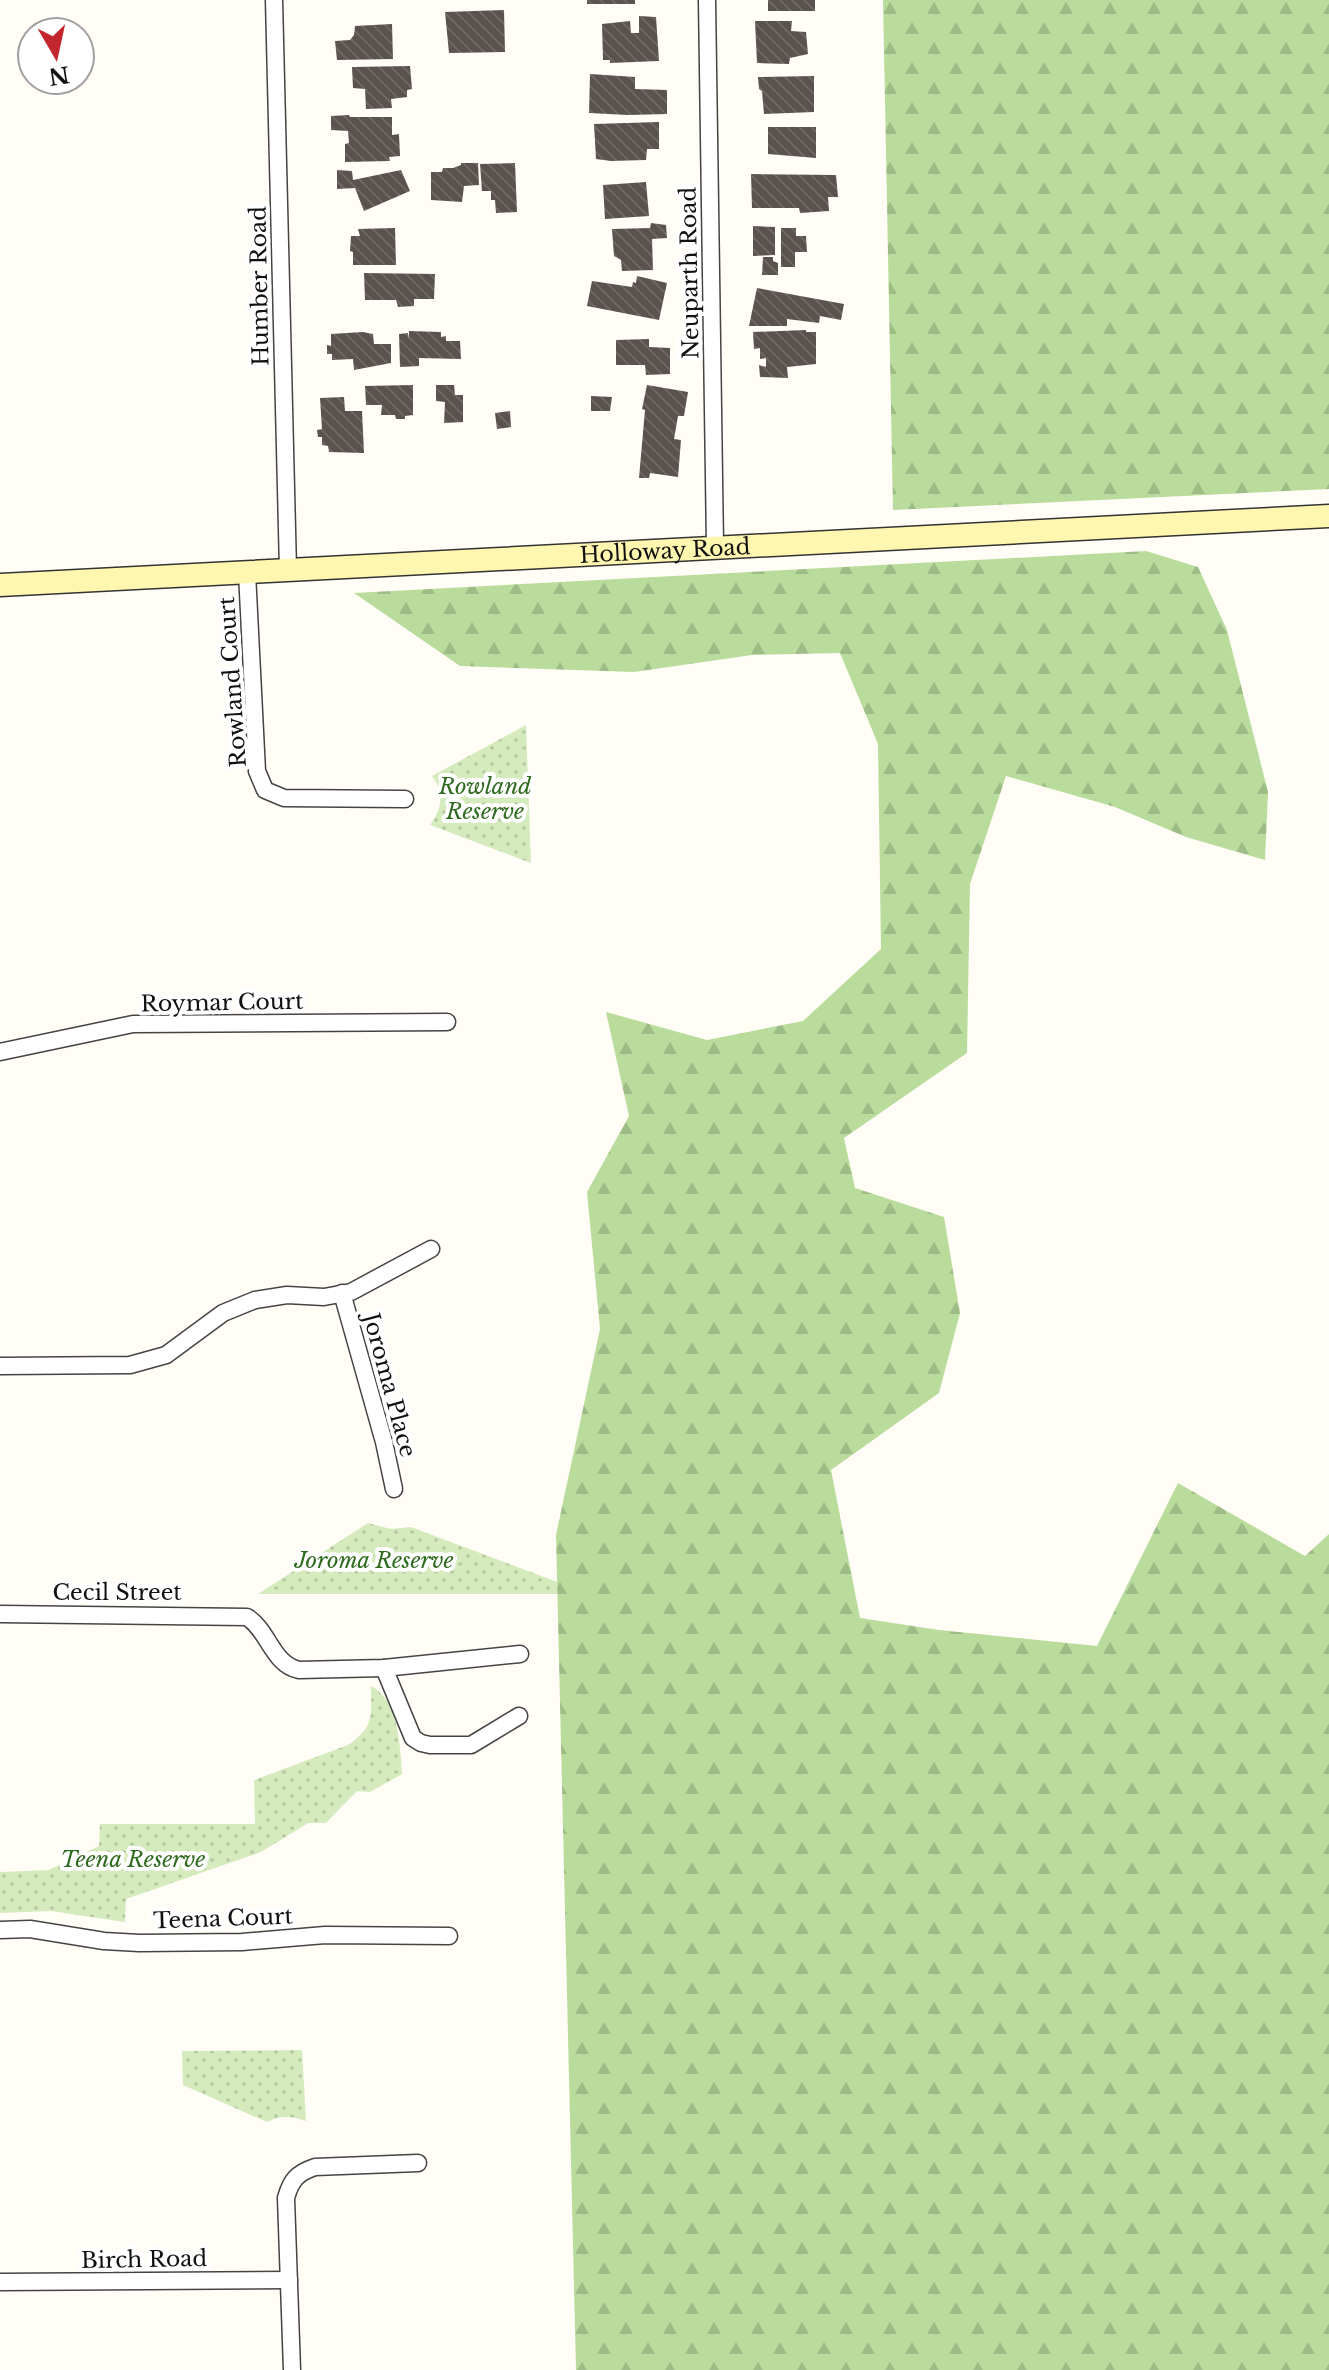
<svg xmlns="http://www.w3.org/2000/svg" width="1329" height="2370" viewBox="0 0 1329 2370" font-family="'Libre Baskerville',serif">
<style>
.grass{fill:url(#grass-dots)}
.forest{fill:url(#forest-firs)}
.building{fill:url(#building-back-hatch)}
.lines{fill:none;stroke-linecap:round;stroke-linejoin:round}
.minor-casing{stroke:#444;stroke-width:19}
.secondary-casing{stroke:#333;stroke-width:25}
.minor{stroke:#fff;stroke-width:16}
.secondary{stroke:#fff6b0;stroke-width:22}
.labels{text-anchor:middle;stroke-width:8;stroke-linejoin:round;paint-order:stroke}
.street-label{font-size:22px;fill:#111;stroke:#fff}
.park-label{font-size:22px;font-style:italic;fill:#2f6b1f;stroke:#fff}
</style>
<defs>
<pattern id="grass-dots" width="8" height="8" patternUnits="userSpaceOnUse" patternTransform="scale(2)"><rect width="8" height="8" fill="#d5ebbd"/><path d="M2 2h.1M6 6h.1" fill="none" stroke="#b6c8a1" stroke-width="1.8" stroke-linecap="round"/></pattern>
<pattern id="forest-firs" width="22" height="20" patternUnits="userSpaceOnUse" patternTransform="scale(2)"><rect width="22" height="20" fill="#b9dc9c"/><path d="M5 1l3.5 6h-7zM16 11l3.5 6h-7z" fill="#9ebc85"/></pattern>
<pattern id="building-back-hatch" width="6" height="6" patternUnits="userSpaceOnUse" patternTransform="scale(2)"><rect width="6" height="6" fill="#5a524d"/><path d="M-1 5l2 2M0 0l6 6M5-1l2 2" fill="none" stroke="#6d6662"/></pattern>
</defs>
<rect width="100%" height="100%" fill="#fffdf5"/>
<!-- grass -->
<g class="grass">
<path d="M526 725 531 863 430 825C442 809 445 792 432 776Z"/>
<path d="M368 1523 391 1529 411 1527 557 1582 558 1594H258Z"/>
<path d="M371 1686C399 1700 400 1746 402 1774L370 1792 357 1791 326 1823H308L261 1852 126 1899 125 1922 51 1911 0 1913V1872L49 1870 99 1846 100 1824H255L254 1780 348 1745C375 1727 371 1715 371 1686Z"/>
<path d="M302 2050 306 2121C290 2116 281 2115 267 2122L183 2085 182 2051Z"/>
</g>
<!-- forest -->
<g class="forest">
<path d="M883 0H1329V489L893 510Z"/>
<path d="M1146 551 1198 567 1227 630 1268 792 1265 860 1186 837 1115 807 1006 776 970 884 967 1053 844 1138 855 1188 944 1217 960 1313 939 1393 831 1470 860 1618 939 1630 1097 1646 1178 1483 1305 1556 1329 1534V2370H576L556 1535 600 1329 587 1192 629 1116 606 1012 707 1040 803 1021 881 949 878 744 840 653 752 655 634 672 460 666 354 593Z"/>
</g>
<!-- building -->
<g class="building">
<rect x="587" y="0" width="48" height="4"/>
<rect x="768" y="0" width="47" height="11"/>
<path d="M504 10 505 52 449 53 445 12Z"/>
<path d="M639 16 656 17 659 61 610 63V60H603L602 24 630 21 631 33H639Z"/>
<path d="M755 21H792L791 31 806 32 808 54 790 58 789 64 757 63Z"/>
<path d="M392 24 393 59 337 60 335 41 350 40 354 35 355 26Z"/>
<path d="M410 66 412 89 407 90V97L391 99 392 108 366 109 365 89 353 88 352 67Z"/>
<path d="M590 74 635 77V89L667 90V114L628 115 589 113Z"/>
<path d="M814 76V112L764 114 762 91 759 89 758 77Z"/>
<path d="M349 115 350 117H392V135L399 134 400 156 389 157 390 161 345 162V144L349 143 348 131 331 130V116Z"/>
<path d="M659 122V149H647L646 160 611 161 596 159 594 124Z"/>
<path d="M768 127H816V158L768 154Z"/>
<path d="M461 163H478L479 185 464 186 462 202 431 200V172H442L443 168H453L461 165Z"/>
<path d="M515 163 517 212 496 213 495 200H491V191H482L480 164Z"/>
<path d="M337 170 352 171 353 180 401 170 410 191 364 211 355 188 337 189Z"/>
<path d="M751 174 836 175 838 197H828L829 211 800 213 799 208H752Z"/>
<path d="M646 182 649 216 605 219 603 185Z"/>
<path d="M651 223 666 225 667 238 652 239 653 270 622 271 621 260 614 256 612 229 650 228Z"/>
<path d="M753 226 775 227V255L753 256Z"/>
<path d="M395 228 396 265H353V252L350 251 351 236H360L358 229Z"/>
<path d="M781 228H796V236H806L807 252H795V267H781Z"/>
<path d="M763 257H773V261L778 263V275H762Z"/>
<path d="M364 273 435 274 434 299H414V306L398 307 396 300H365Z"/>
<path d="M637 276 667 283 659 320 587 306 592 281 632 287 633 282 636 283Z"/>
<path d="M757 288 844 304 841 320 820 316 819 323 787 319V326H749Z"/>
<path d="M806 330V332H816V364L787 367 788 378 760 377 759 365 766 367V358L760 359V348L754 349 753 332Z"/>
<path d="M409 331 441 332V337L446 336V341H460L461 359 419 358V366L400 367 399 334 408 333 409 339Z"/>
<path d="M363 332 373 334 374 344H391V363L354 370 353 359 332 360V354H327V345L331 346V334Z"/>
<path d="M649 339V347L670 348V374L646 375 645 365H616V340Z"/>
<path d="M413 385V415L405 416V419H396L395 415H381L382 405H366L365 386Z"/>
<path d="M436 385H454L455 395H463V422L444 423 445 402 436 401Z"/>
<path d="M647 385 688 392 684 416H678L674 439 681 440 678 477 650 473 649 478H639L645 410 642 409Z"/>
<path d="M591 396 612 397 610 411H591Z"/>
<path d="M344 397 345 411H362L364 453 329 452 328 446 322 445V437H318L317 430 322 429 320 398Z"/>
<path d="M510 411 511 427 497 429 495 413Z"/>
</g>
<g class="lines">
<defs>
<g id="minor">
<path d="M274 0 288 570"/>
<path d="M707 0 715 546"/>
<path d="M247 573 257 771 265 790 284 798 405 799"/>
<path d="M0 1052 133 1024 447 1022"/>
<path d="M342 1293 384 1442 394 1489"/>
<path d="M0 1366 130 1365 166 1355 223 1313 255 1300 287 1295 324 1297 351 1292 431 1249"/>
<path d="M0 1614 247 1617C269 1631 272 1664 299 1670L384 1668 520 1654"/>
<path d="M384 1668 413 1738 421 1743 430 1745H471L519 1716"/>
<path d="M0 1930 30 1929 104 1941 139 1943 242 1942 325 1935 449 1936"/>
<path d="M0 2282 289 2280"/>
<path d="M292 2370 286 2198C291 2180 297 2173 315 2167L418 2163"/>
</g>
<g id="secondary">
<path id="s1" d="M0 585 1329 516"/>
</g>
</defs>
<!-- minor casing -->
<use href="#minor" class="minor-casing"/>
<!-- secondary casing -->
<use href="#secondary" class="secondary-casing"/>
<!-- minor -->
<use href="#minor" class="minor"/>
<!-- secondary -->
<use href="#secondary" class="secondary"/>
</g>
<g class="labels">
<!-- street labels -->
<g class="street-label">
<text transform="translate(689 273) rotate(-91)" y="8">Neuparth Road</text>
<text transform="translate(259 286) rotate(-91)" y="8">Humber Road</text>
<text dy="8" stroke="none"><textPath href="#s1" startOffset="666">Holloway Road</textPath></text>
<text transform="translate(232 682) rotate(-94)" y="8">Rowland Court</text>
<text transform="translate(222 1002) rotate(-1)" y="8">Roymar Court</text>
<text transform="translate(390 1385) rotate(75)" y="8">Joroma Place</text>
<text x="117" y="1600">Cecil Street</text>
<text transform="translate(223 1918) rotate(-2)" y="8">Teena Court</text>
<text transform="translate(144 2259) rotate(-1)" y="8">Birch Road</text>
</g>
<!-- park labels -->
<g class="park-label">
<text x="485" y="794">Rowland<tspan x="485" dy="25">Reserve</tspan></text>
<text x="374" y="1568">Joroma Reserve</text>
<text x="133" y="1867">Teena Reserve</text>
</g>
</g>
<!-- north arrow -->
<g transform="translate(56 56) rotate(171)"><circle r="38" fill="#ffffff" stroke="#a0a0a0" stroke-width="2"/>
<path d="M0-6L14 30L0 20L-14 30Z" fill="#c4262e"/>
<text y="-12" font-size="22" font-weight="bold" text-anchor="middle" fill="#111111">N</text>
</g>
</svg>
